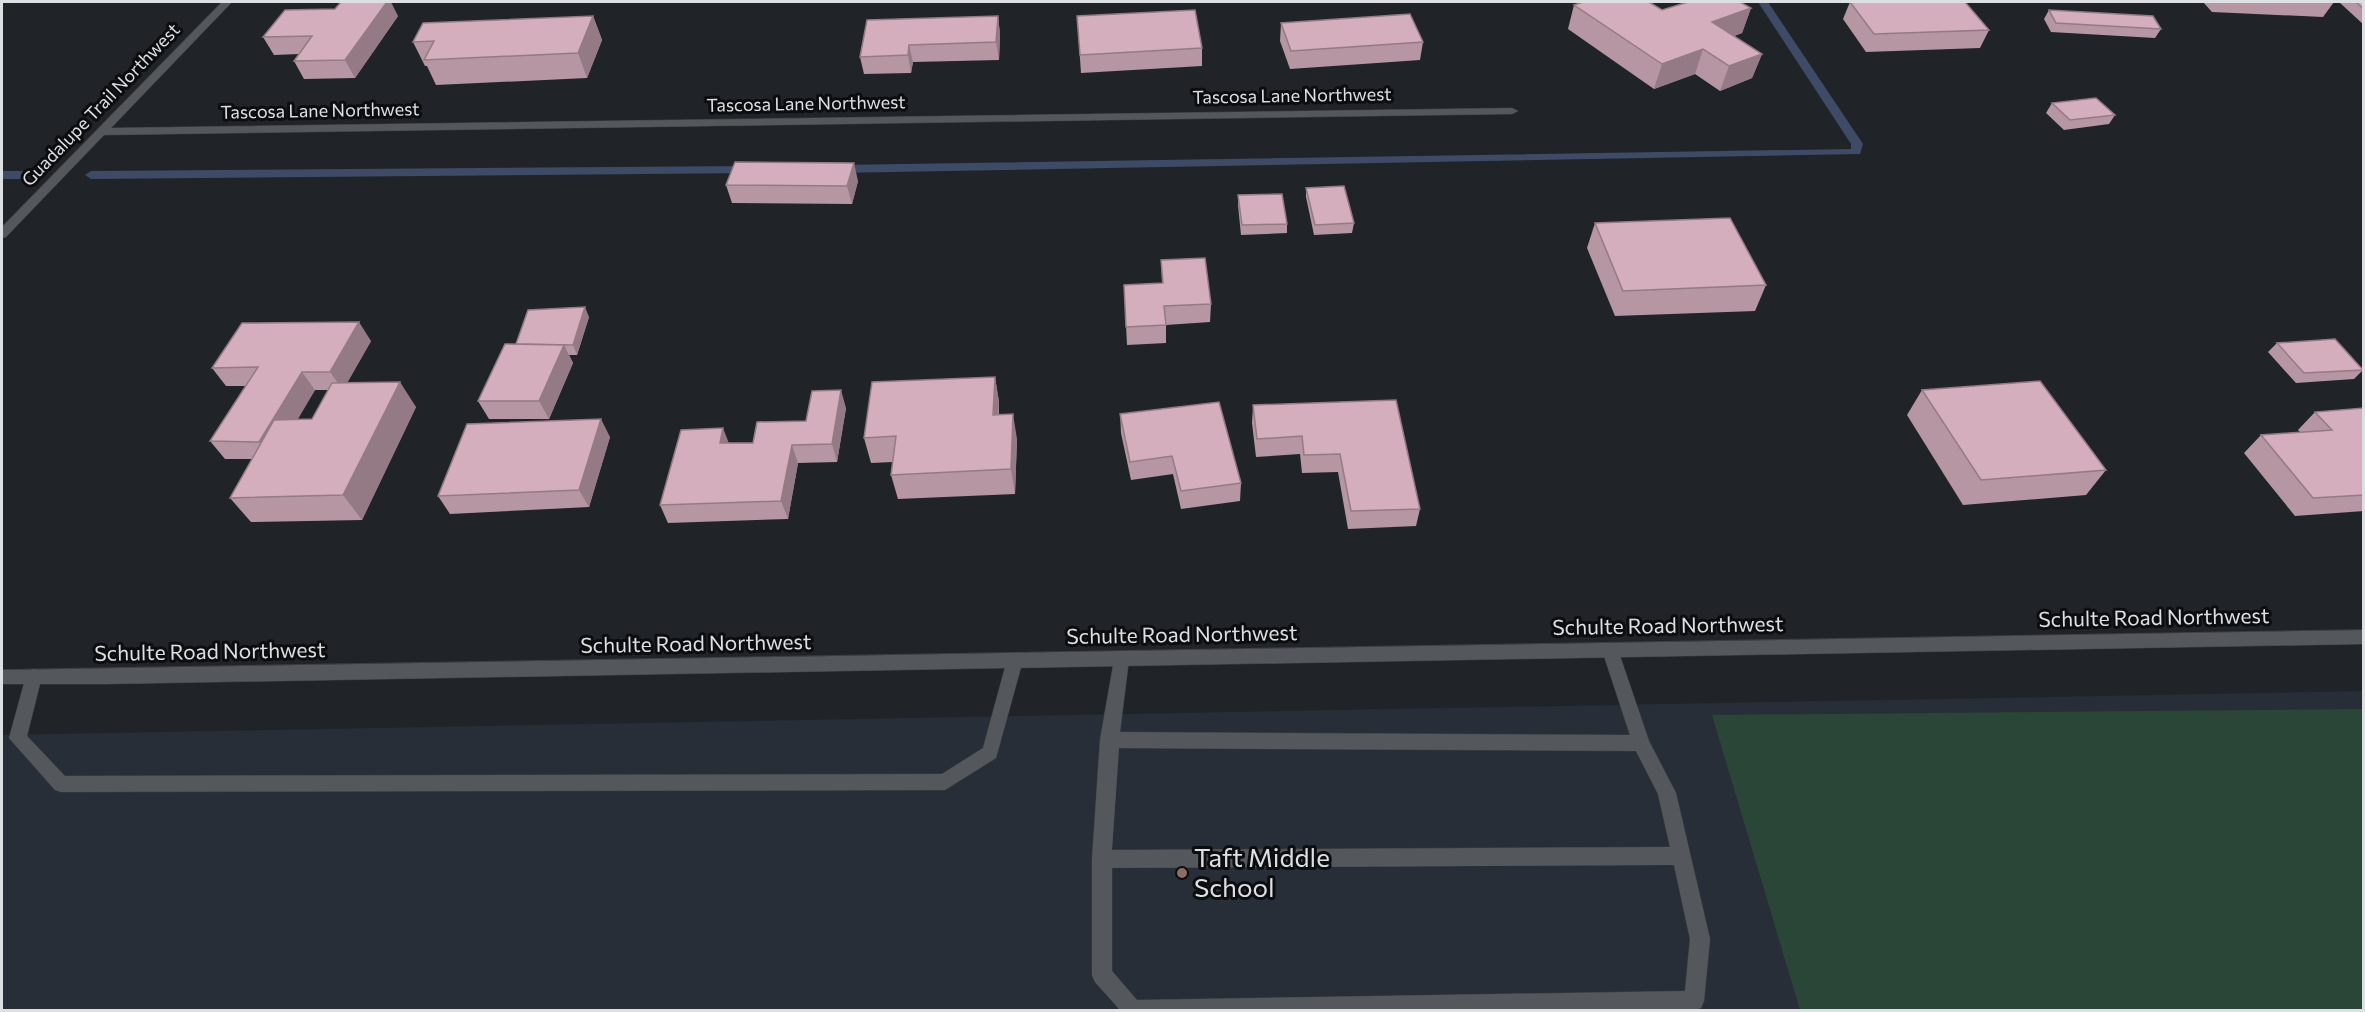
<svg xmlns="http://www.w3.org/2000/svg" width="2365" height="1012" viewBox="0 0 2365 1012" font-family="Commissioner,sans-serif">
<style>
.built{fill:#272e37}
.green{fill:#2a4637}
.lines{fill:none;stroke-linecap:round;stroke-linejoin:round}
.stream{fill:#3e4b66;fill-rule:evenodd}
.service-casing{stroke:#3d4043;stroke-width:1}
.minor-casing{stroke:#3d4043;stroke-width:1}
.service{fill:#54585d;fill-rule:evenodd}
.minor{fill:#54585d;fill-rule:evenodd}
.wall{fill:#b696a3;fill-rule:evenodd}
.shaded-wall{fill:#947a84}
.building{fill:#d4aebd;stroke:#947a84;stroke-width:1.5}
.education-dot{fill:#8d6e63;stroke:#0b0d0f;stroke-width:2}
.labels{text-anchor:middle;stroke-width:6;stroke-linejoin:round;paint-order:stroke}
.far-street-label{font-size:18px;fill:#dde0e3;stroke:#0b0d0f}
.street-label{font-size:21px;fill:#dde0e3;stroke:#0b0d0f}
.near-poi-label{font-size:26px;fill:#dde0e3;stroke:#0b0d0f;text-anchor:start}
</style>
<rect width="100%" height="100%" fill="#202428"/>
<!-- built -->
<path class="built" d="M2363 691V1010H2V735Z"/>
<!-- green -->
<path class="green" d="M2363 709V1010H1800L1712 715Z"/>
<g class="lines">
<!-- stream -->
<g class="stream">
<path d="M1758 2H1768L1863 144 1860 154 837 173 831 169 837 165 1851 149V144Z"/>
<path d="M750 166 754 167V173L91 179 85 175 91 171Z"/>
<path d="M2 171H26L32 175 26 179H2Z"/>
</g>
<defs>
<g id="service">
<path d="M1610 643 1616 645 1618 650 1649 741 1676 793 1710 939 1704 1001 1701 1008 1695 1010H1120L1095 982 1092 975V859L1100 740 1115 654 1121 652 1127 654 1129 659 1120 732 1630 735 1602 650 1604 645ZM1119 748 1636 751 1658 794 1670 847 1112 850ZM1674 865 1690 939 1685 991 1137 1000 1112 971V868Z"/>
<path d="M1015 653 1021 655 1023 660 996 758 945 790 61 792 55 790 9 738 26 676 28 671 34 669 40 671 42 676 27 736 65 776 942 774 983 748 1007 660 1009 655Z"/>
</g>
<g id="minor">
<path d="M222 2H232L111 128 1512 108 1518 111 1512 114 104 135 6 237 2 238V227Z"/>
<path d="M2364 630V644L107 684H2V670Z"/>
</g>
</defs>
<!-- service casing -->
<use href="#service" class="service-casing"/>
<!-- minor casing -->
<use href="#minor" class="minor-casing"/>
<!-- service -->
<use href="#service" class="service"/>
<!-- minor -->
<use href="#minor" class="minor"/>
</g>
<!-- wall -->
<g class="wall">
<path d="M1850 2 1989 30 1980 48 1866 52 1843 19Z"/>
<path d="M2203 2H2334L2323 17 2212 12Z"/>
<path d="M2339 2H2364V25Z"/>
<path d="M1574 5 1662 10 1751 8 1742 33 1734 36 1762 54 1752 78 1720 91 1695 74 1654 89 1568 29Z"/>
<path d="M2049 10 2161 29 2155 38 2051 32 2044 19Z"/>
<path d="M398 16 355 78 304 79 294 61 299 54 274 55 263 37Z"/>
<path d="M593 16 602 40 587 78 436 85 427 66H425L413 42Z"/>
<path d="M998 16 1000 34 999 60 913 62 911 73 864 74 860 57Z"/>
<path d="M1077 16 1202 48V66L1081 73Z"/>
<path d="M1281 23 1423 42 1420 60 1290 69 1280 41Z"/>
<path d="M2052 103 2115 115 2109 124 2064 130 2046 113Z"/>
<path d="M858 181 852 204 732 203 726 185Z"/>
<path d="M1306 188 1354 223 1352 233 1314 235 1306 197Z"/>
<path d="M1238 195 1287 224V233L1241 235 1238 205Z"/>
<path d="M1595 223 1766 285 1755 311 1615 316 1587 248Z"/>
<path d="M1161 260 1211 304 1210 322 1166 325V343L1127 345 1124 285 1162 283Z"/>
<path d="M589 317 577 355H569L573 363 549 419H489L478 401 516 344Z"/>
<path d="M371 341 347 383 416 407 362 520 251 522 230 498 252 459H225L210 441 246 386H226L212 368ZM315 390H328L312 419H297Z"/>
<path d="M2277 343 2363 370 2354 379 2296 383 2268 352Z"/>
<path d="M995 377 999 402V415L1017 439 1015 494 898 499 891 475 893 462 871 463 864 438Z"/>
<path d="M1922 390 2106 470 2086 495 1963 505 1907 415Z"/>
<path d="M1396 400 1420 509 1416 526 1348 529 1338 472 1302 473 1300 454 1256 457 1252 423 1253 405Z"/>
<path d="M846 408 837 462 798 463 788 519 668 523 660 505 729 443H753L806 421Z"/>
<path d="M2364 408V511L2295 516 2244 453 2261 435 2300 432 2298 430 2315 412Z"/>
<path d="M1120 414 1241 483 1240 501 1181 509 1173 474 1131 480 1121 433Z"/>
<path d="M610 437 589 507 450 514 438 496Z"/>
</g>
<!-- shaded-wall -->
<g class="shaded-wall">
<path d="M387 2H391L398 16 355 78 345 60Z"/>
<path d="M1751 8 1742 33 1704 47 1712 22Z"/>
<path d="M593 16 602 40 587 78 578 53Z"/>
<path d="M998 16 1000 34 999 60 996 42Z"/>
<path d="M909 45 913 62 911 73 908 55Z"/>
<path d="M1703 49 1695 74 1654 89 1662 64Z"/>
<path d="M1762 54 1752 78 1720 91 1729 66Z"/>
<path d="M854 163 858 181 852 204 847 186Z"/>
<path d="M585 307 589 317 577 355 573 345Z"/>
<path d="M359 322 371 341 343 390 330 372Z"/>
<path d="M564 345 573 363 549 419 539 401Z"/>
<path d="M302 372 315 390 274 460 259 442Z"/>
<path d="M995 377 999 402 997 440 993 415Z"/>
<path d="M400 382 416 407 362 520 343 495Z"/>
<path d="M841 390 846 408 837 462 832 444Z"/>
<path d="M1013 414 1017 439 1015 494 1011 469Z"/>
<path d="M601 419 610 437 589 507 579 490Z"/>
<path d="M723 428 730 446 720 443Z"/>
<path d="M792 445 798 463 788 519 781 501Z"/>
</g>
<!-- building -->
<g class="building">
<path d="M341 2H387L345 60 294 61 312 36 263 37 285 10 335 9Z"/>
<path d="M1583 2H1649L1662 10 1688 2H1740L1751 8 1712 22 1762 54 1729 66 1703 49 1662 64 1574 5Z"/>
<path d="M1850 2H1965L1989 30 1874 34Z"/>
<path d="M2356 2H2364V9Z"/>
<path d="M1195 10 1202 48 1080 55 1077 16Z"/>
<path d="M2049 10 2153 16 2161 29 2056 23Z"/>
<path d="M1410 14 1423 42 1291 51 1281 23Z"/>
<path d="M593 16 578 53 424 60 434 41 413 42 423 23Z"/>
<path d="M998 16 996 42 909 45 908 55 860 57 867 20Z"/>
<path d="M2096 98 2115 115 2070 120 2052 103Z"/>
<path d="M735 162 854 163 847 186 726 185Z"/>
<path d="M1344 186 1354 223 1315 225 1306 188Z"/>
<path d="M1282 194 1287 224 1242 225 1238 195Z"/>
<path d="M1730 218 1766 285 1623 291 1595 223Z"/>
<path d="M1205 258 1211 304 1164 306 1166 325 1126 327 1124 285 1163 283 1161 260Z"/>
<path d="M585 307 573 345 516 344 528 310Z"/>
<path d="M359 322 330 372H302L259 442 210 441 258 367 212 368 242 323Z"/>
<path d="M2335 339 2363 370 2304 373 2277 343Z"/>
<path d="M505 344 564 345 539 401H478Z"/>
<path d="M995 377 993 415 1013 414 1011 469 891 475 896 436 864 438 872 382Z"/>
<path d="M2040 381 2106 470 1981 480 1922 390Z"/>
<path d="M400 382 343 495 230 498 274 420 312 419 332 383Z"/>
<path d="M841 390 832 444 792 445 781 501 660 505 681 430 723 428 720 443H753L757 422 806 421 812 391Z"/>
<path d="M1396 400 1420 509 1351 511 1340 454 1304 455 1302 436 1257 439 1253 405Z"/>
<path d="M1219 402 1241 483 1181 491 1172 456 1130 462 1120 414Z"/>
<path d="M2364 408V495L2313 498 2261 435 2332 430 2315 412Z"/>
<path d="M601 419 579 490 438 496 467 424Z"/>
</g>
<!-- markers -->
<circle class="education-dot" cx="1182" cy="873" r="6"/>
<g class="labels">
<!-- far-street labels -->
<g class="far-street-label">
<text transform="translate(1292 96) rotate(-1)" y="6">Tascosa Lane Northwest</text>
<text transform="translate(806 104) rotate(-1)" y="6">Tascosa Lane Northwest</text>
<text transform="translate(101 105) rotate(-46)" y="6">Guadalupe Trail Northwest</text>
<text transform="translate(320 111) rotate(-1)" y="6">Tascosa Lane Northwest</text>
</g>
<!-- street labels -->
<g class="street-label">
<text transform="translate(2154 618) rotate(-1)" y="7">Schulte Road Northwest</text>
<text transform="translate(1668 626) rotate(-1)" y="7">Schulte Road Northwest</text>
<text transform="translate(1182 635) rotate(-1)" y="7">Schulte Road Northwest</text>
<text transform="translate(696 644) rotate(-1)" y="7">Schulte Road Northwest</text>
<text transform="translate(210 652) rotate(-1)" y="7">Schulte Road Northwest</text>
</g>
<!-- near-poi labels -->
<g class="near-poi-label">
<text x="1194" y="867">Taft Middle<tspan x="1194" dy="30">School</tspan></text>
</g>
</g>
<!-- border -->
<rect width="2365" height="1012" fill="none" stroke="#dde0e3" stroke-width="6"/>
</svg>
